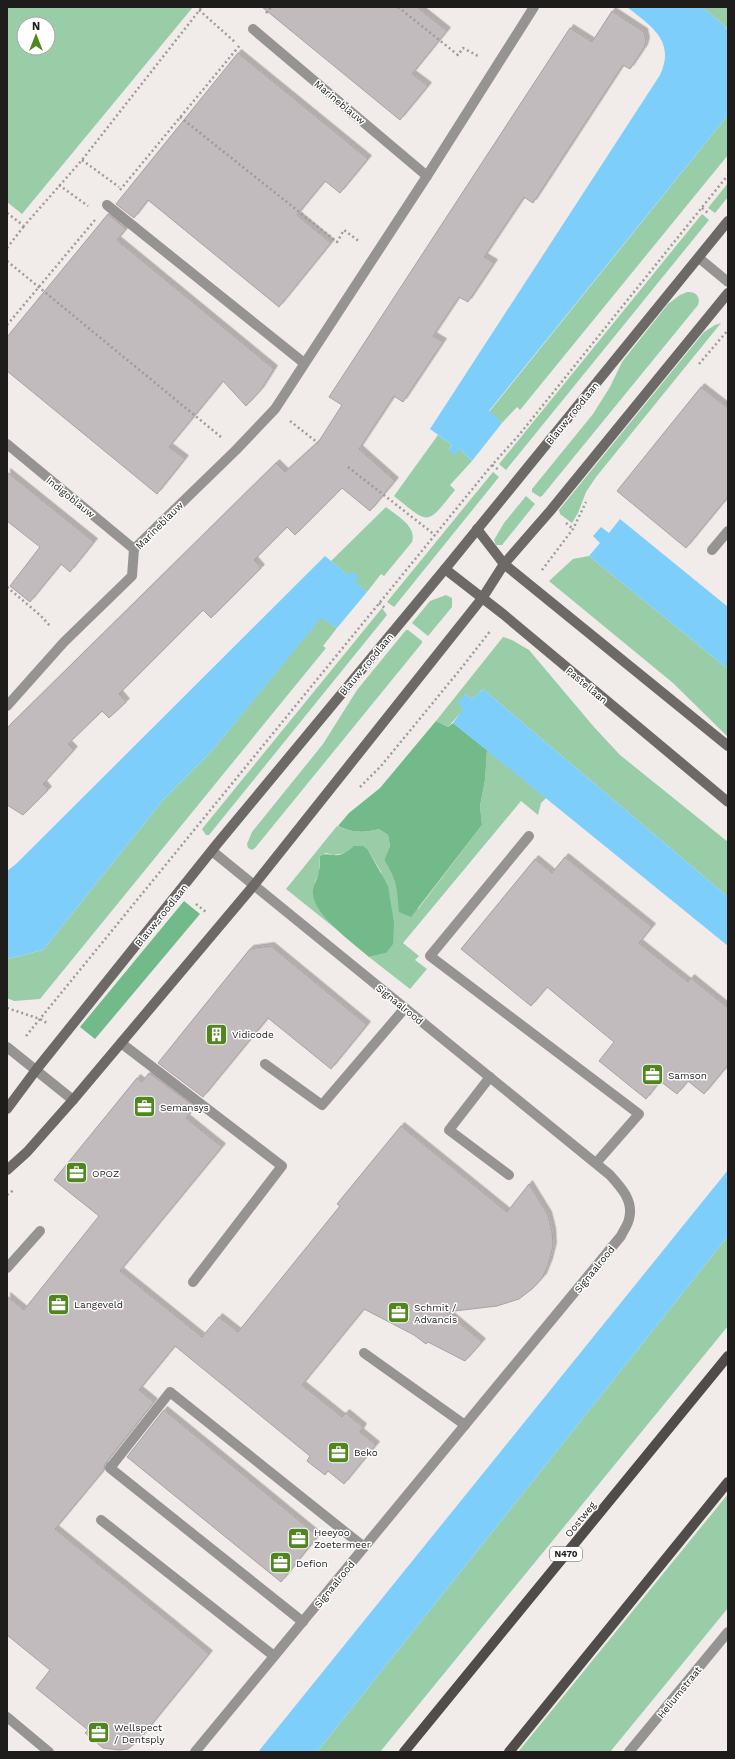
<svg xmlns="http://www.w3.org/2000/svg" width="735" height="1759" viewBox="0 0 735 1759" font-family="'Work Sans',sans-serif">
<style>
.green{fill:#98cda7;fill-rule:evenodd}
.forest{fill:#72ba89}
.water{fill:#7ecefc}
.building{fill:#c1bbbd;stroke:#a8a2a4;filter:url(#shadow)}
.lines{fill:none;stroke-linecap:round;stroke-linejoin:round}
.path{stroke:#9e9a98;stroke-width:2.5;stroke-dasharray:2 3;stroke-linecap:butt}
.lane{stroke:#969492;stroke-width:10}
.street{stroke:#969492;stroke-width:10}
.secondary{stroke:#6c6967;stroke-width:10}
.primary{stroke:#4f4c49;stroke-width:10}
.labels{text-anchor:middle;stroke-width:3;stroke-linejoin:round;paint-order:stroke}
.shield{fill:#fff;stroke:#626160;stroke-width:1}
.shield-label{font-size:9px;font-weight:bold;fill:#1f1d1c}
.street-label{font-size:10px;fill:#1f1d1c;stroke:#fff}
.poi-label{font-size:10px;fill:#1f1d1c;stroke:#fff;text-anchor:start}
</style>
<defs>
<filter id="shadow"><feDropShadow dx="3.5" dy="-3.5" stdDeviation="0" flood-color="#0004"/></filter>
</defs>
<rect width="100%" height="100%" fill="#f1ece9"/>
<!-- green -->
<g class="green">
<path d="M7 7H193L22 214 7 202ZM24 24H48V48H24Z"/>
<path d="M702 7H728V30L724 25Z"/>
<path d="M728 115V155L520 410 517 407 502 423 489 412Z"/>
<path d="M728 183V197L715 213 708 208Z"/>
<path d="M702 214 709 220 506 470 499 464Z"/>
<path d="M687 292C696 291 701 297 698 305L542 496 540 497 532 492V489L593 414 610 387 622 362 629 353 668 304 680 295Z"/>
<path d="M721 323 596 477 586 492 578 513 572 523 560 514 559 510 704 332 715 325Z"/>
<path d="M438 435 452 445 448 450 460 449 472 461 450 485 455 490C426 526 430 525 394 496Z"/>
<path d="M493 472 499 477 394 607 387 602Z"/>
<path d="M526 496 535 504 502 545H496L494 540 504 523Z"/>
<path d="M386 507C397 516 417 526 412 542L384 576 381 574 367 592 354 581 358 576H349L331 561Z"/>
<path d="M589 556 728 669V737L673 683 549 581 573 559Z"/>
<path d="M446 595 452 598V607L428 636 412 623 430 601Z"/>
<path d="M382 608 387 615 209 835H206L202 829Z"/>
<path d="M321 617 337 628 323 646 326 648 40 999 14 1001 7 998V959L43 950 164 799 211 752Z"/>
<path d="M406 630H408L422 641V643L255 848 252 850 248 848 247 844 252 832 323 744 357 690Z"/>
<path d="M503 637 512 640 529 650 594 727 620 755 728 842V897L483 689 472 699 465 694 464 709 448 727 436 721Z"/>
<path d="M487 750 546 798 541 803 538 815 521 801 403 943 419 956 415 960 427 969 410 989 369 957 386 953 381 872 368 850 333 855 326 853 320 856 319 873 315 882 320 910 336 929 286 889 337 826C353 833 363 833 379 829L388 835 390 846 384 860 393 873 397 890 418 909 482 825 480 806 485 780Z"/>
<path d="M728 1236V1326L380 1752H317Z"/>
<path d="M728 1494V1608L610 1752H518Z"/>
</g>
<!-- forest -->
<g class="forest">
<path d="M436 721 448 727 453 723 487 750 485 780 480 806 482 825 411 917 399 912C397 889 397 879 384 860L390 846 388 835 379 829C363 833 353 833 338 826L349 813 380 788Z"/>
<path d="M354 846H363L368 850 388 886 394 923 393 944 386 953 369 957C353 943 316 917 313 895 312 886 318 879 319 871 320 866 320 861 320 856 326 853 327 855 333 855 342 856 347 852 354 846Z"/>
<path d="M184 901 200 914 95 1039 80 1027Z"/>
</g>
<!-- water -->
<g class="water">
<path d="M627 7H702L724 25 728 31V115L489 411 502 423 472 461 460 449 455 455 448 450 452 445 430 429 660 75C676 41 651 26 627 7Z"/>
<path d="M620 519 728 607V669L589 556 600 543 593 536 601 527 609 533Z"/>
<path d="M325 556 348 575 352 572 359 576 355 581 367 592 337 628 321 618 211 752 164 799 43 950 7 959V871L16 864Z"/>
<path d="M483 689 728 897V946L453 723 463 709 457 703 465 694 472 699Z"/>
<path d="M728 1170V1236L317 1752H258Z"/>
</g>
<!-- building -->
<g class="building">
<path d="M262 7H417L447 31 412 74 428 86 400 120Z"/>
<path d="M612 11 644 32 646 41 644 48 630 69 623 65 533 203 524 197 484 257 494 263 468 302 459 297 433 336 443 342 403 402 394 396 359 449 395 481 370 511 342 488 295 535 287 527 254 560 261 568 211 618 203 610 119 694 126 702 109 718 102 711 68 744 74 750 43 784 48 790 23 815 7 805V728L276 463 285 472 319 441 342 405 329 397 570 28 592 42Z"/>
<path d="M238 53 368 159 340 193 325 181 297 215 331 243 279 307 148 200 134 218 116 204Z"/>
<path d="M108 214 126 229 117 240 274 369 260 391 246 406 223 381 169 447 185 459 157 494 7 371V337Z"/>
<path d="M701 387 728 408V497L686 548 617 491Z"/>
<path d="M7 472 94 542 70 572 61 564 30 602 10 586 40 547 7 521Z"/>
<path d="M565 857 652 927 639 943 688 982 691 978 728 1008V1065L704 1094 688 1081 677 1094 660 1081 646 1099 599 1061 614 1042 547 987 531 1006 461 949 535 859 552 873Z"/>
<path d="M271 946 367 1025 331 1069 268 1018 203 1097 158 1063 250 949Z"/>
<path d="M149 1073 195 1107 186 1118 222 1147 120 1271 202 1337 219 1317 238 1332 340 1206 337 1204 401 1126 507 1212 529 1184 548 1215 552 1231 553 1246 549 1262 543 1277 532 1289 519 1299 497 1306 446 1312 482 1342 465 1361 428 1342 426 1344 414 1335 364 1309 302 1385 342 1417 346 1413 363 1427 360 1432 376 1445 344 1484 328 1471 325 1475 307 1461 310 1456 175 1346 139 1390 154 1402 105 1464 104 1470 55 1529 209 1654 138 1741 128 1749 119 1750 103 1748 85 1733 88 1730 36 1688 50 1670 7 1635V1296L24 1310 99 1216 54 1180 137 1078 142 1082Z"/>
<path d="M164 1410 318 1536 281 1582 127 1457Z"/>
</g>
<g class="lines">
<!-- path -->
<g class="path">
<path d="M398 7 458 55 463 48 478 56"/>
<path d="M199 10 236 43"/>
<path d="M266 13 271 7"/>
<path d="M180 117 337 242 344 230 360 242"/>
<path d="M82 160 119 187"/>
<path d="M59 185 88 206"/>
<path d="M120 190 240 45"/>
<path d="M702 208 709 214"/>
<path d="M7 213 24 226 82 160 202 7"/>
<path d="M7 248 24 226"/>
<path d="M7 261 221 437"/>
<path d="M7 325 95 220"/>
<path d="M699 364 728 330"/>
<path d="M290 421 318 443"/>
<path d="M492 465 499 470"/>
<path d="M348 467 435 535"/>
<path d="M566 523 573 529"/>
<path d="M542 570 573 529 586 502"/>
<path d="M7 587 40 615 51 627"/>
<path d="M379 603 386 609"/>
<path d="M360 787 381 766 463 666 491 630"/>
<path d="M196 904 206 912"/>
<path d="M7 1008 40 1019 47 1023"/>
<path d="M26 1036 492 465 519 435 728 175"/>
<path d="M7 1195 15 1189"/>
</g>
<!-- lane -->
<g class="lane">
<path d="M712 550 728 531"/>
<path d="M529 836 430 956 639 1114 596 1163"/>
<path d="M121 1043 282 1166 193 1282"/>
<path d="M265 1064 322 1105 405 1008"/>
<path d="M490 1077 449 1130 509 1175"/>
<path d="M7 1268 40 1231"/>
<path d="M364 1353 465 1425"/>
<path d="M101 1520 274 1656"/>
<path d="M303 1622 110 1468 170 1392 364 1547"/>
</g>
<!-- street -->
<g class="street">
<path d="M253 29 427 176"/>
<path d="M107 205 304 363"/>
<path d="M699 258 728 282"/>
<path d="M7 444 134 549"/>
<path d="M7 706 64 642 132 576 134 549 236 450 275 409 427 176 534 7"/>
<path d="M7 1047 73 1100"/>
<path d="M7 1717 49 1752"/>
<path d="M195 1752 621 1236C623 1231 628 1225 629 1219 634 1201 621 1187 610 1175L212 851"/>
<path d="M629 1752 728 1632"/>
</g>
<!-- secondary -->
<g class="secondary">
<path d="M477 529 504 564 728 746"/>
<path d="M445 569 503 614 728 802"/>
<path d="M7 1109 36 1070 217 844 445 569 728 221"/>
<path d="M7 1170 27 1152 73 1100 254 885 483 597 504 564 551 510 728 293"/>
</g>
<!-- primary -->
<g class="primary">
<path d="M404 1752 728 1356"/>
<path d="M509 1752 728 1482"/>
</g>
</g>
<!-- icons -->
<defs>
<symbol id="building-square" viewBox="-11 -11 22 22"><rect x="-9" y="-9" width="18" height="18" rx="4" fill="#50861e" stroke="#fff"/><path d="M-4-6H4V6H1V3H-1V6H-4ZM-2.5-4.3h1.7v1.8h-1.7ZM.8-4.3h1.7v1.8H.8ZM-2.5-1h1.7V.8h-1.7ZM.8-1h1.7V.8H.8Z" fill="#fff"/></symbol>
<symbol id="office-square" viewBox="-11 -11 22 22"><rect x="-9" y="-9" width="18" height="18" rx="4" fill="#50861e" stroke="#fff"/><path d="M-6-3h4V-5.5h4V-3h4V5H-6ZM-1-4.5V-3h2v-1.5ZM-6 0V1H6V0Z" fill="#fff"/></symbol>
</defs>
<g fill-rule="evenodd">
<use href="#building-square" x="204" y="1022" width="25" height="25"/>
<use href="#office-square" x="640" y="1062" width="25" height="25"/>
<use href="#office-square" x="132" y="1094" width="25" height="25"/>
<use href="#office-square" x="64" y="1160" width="25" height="25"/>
<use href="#office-square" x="46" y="1292" width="25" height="25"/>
<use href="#office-square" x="386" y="1300" width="25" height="25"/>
<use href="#office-square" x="326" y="1440" width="25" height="25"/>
<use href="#office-square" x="286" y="1526" width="25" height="25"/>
<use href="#office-square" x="268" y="1550" width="25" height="25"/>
<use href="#office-square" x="86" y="1720" width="25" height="25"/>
</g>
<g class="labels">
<!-- shield labels -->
<rect class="shield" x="550" y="1547" width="32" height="14" rx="3"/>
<g class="shield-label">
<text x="566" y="1557">N470</text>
</g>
<!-- street labels -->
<g class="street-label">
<text transform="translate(340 102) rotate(40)" y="4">Marineblauw</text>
<text transform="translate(572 413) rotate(-51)" y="4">Blauw-roodlaan</text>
<text transform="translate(71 497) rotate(39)" y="4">Indigoblauw</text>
<text transform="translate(159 525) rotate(-45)" y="4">Marineblauw</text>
<text transform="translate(366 664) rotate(-50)" y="4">Blauw-roodlaan</text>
<text transform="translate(587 685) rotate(40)" y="4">Pastellaan</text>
<text transform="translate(161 915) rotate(-51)" y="4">Blauw-roodlaan</text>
<text transform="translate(400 1004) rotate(39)" y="4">Signaalrood</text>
<text transform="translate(594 1269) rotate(-51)" y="4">Signaalrood</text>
<text transform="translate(580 1519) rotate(-51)" y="4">Oostweg</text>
<text transform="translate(334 1584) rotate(-51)" y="4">Signaalrood</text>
<text transform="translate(679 1692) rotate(-51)" y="4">Heliumstraat</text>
</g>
<!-- poi labels -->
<g class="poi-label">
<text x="232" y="1038">Vidicode</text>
<text x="668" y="1079">Samson</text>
<text x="160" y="1111">Semansys</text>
<text x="92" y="1177">OPOZ</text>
<text x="74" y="1308">Langeveld</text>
<text x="414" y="1311">Schmit /<tspan x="414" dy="12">Advancis</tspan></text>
<text x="354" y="1456">Beko</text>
<text x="314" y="1536">Heeyoo<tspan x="314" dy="12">Zoetermeer</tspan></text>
<text x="296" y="1567">Defion</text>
<text x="114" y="1731">Wellspect<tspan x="114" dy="12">/ Dentsply</tspan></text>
</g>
</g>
<!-- border -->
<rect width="735" height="1759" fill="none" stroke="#1f1d1c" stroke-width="16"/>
<!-- north arrow -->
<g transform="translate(36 36)"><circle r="19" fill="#ffffff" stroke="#a5a5a4"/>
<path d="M0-3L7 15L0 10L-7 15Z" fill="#50861e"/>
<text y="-6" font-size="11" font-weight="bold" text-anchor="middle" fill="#1f1d1c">N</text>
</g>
</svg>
